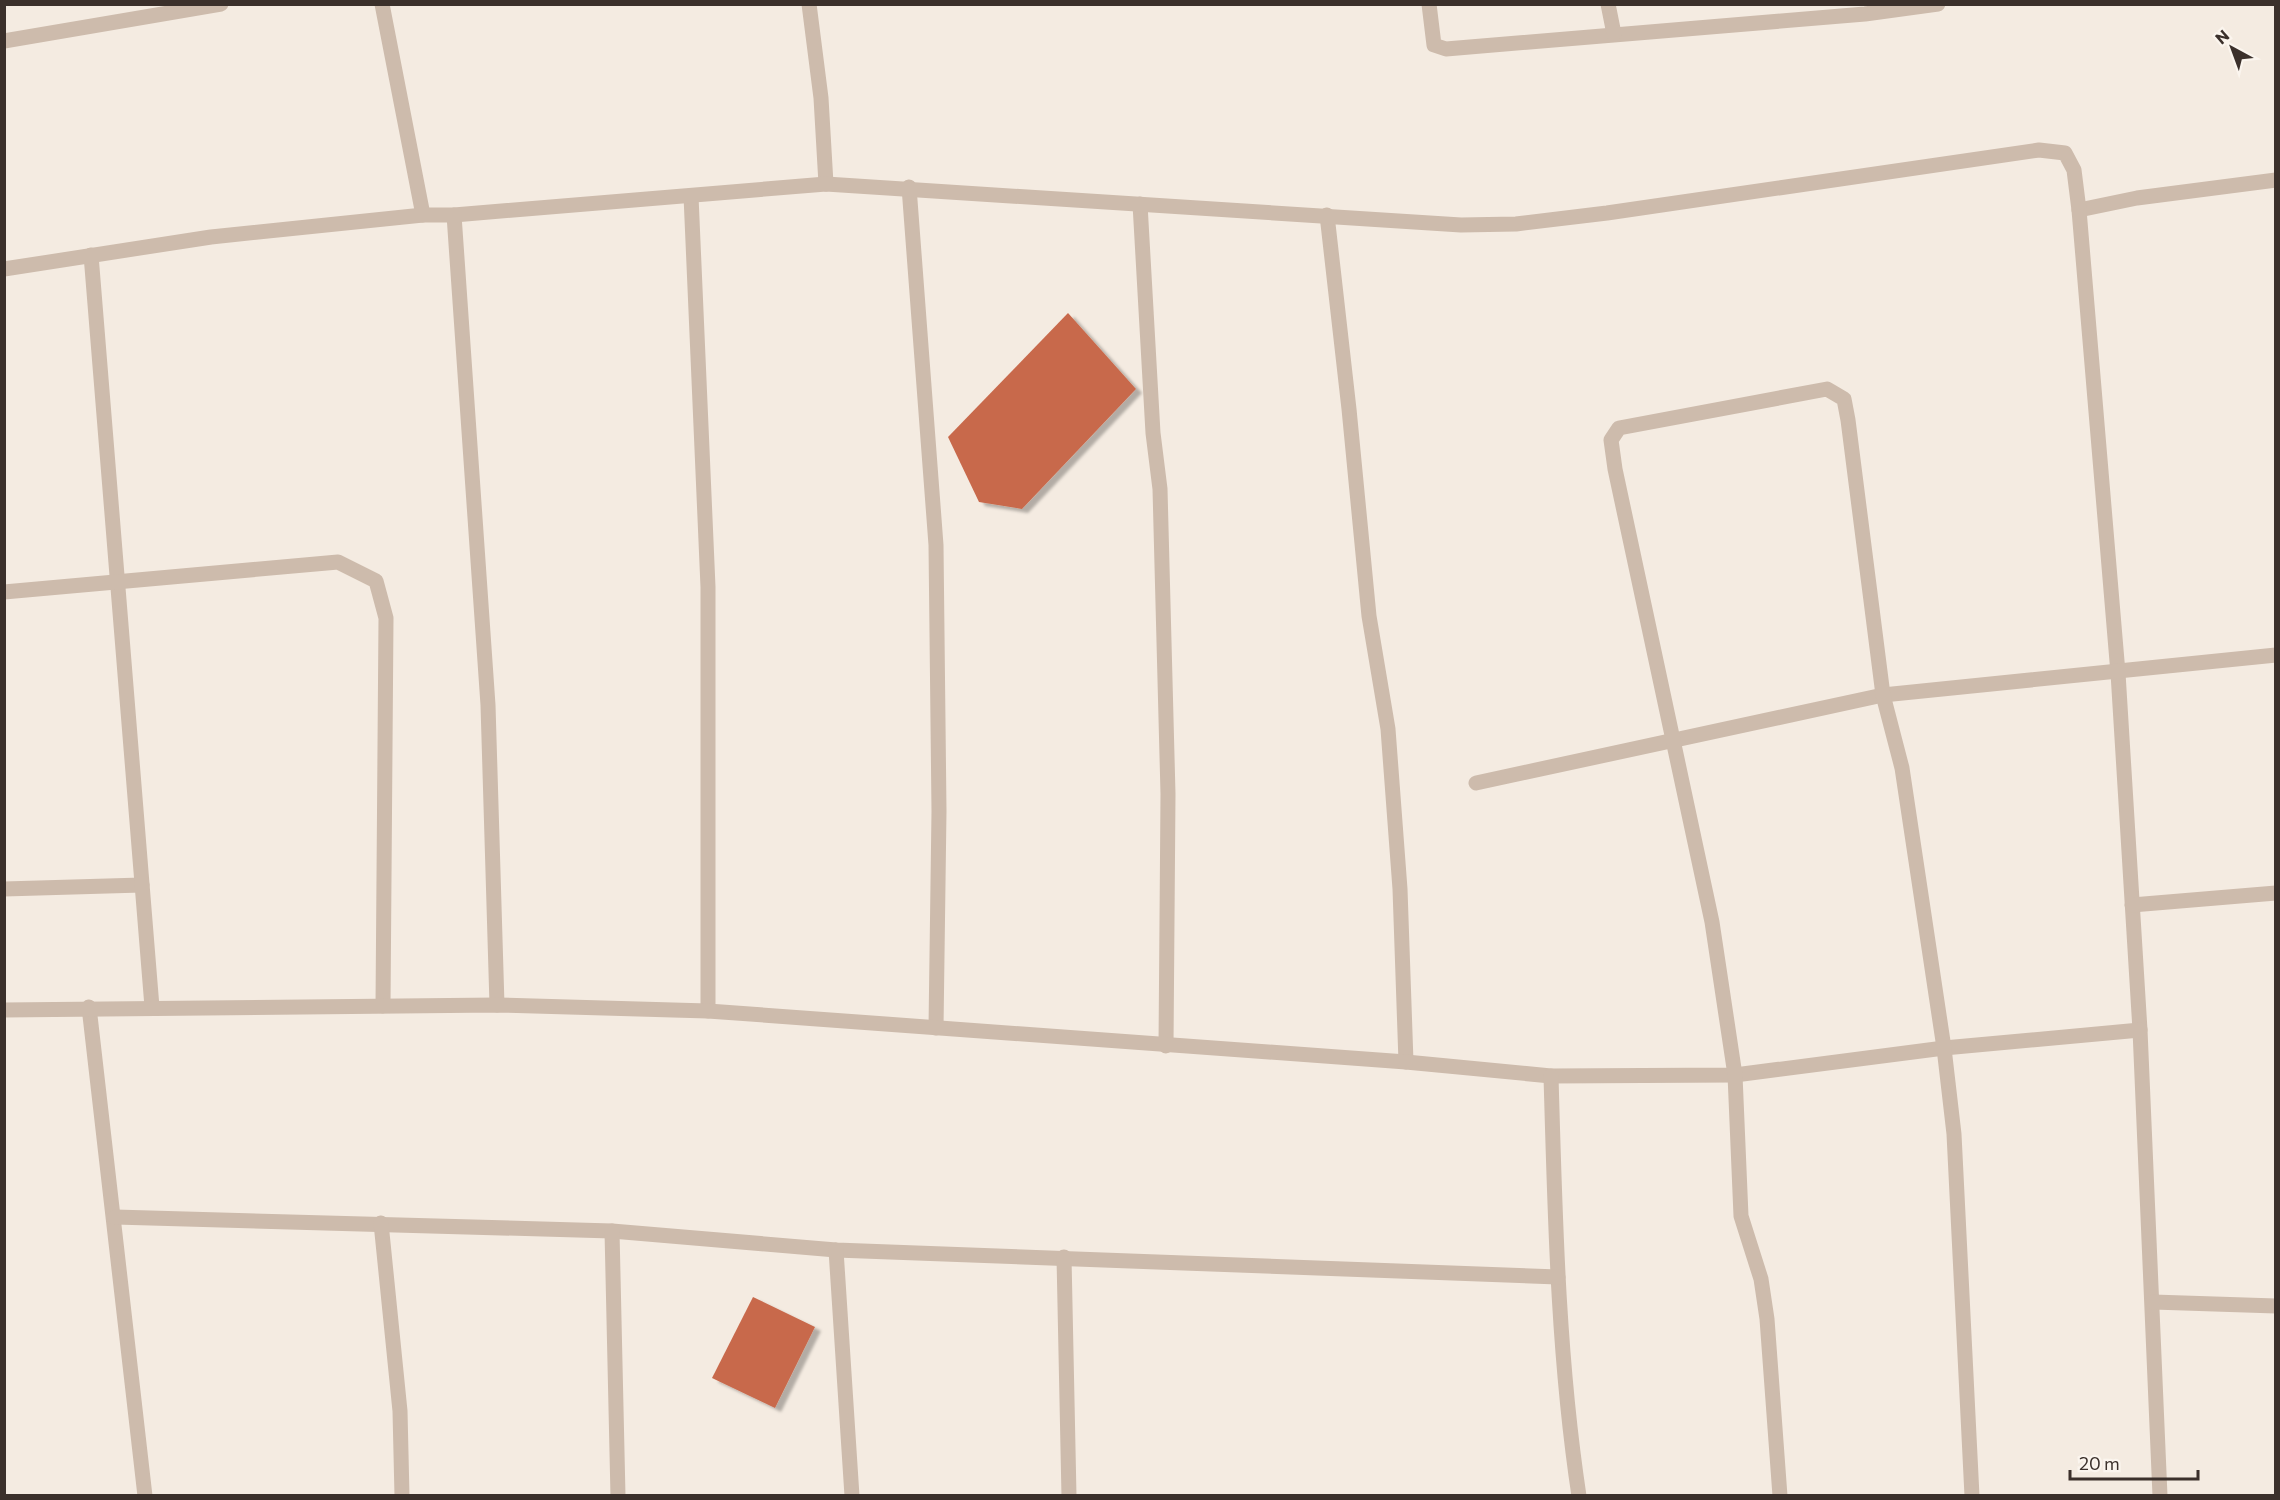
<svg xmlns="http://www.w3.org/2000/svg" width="2280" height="1500" viewBox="0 0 2280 1500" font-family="Commissioner,sans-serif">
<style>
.building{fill:#c8694b;filter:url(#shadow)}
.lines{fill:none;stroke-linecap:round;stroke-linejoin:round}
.lane{stroke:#cdbbac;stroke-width:15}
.street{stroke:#cdbbac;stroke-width:15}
</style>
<defs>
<filter id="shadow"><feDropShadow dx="6" dy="4" stdDeviation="1.5" flood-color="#0004"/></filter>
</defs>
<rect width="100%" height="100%" fill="#f4ebe1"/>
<!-- building -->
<g class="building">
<path d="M1068 313 1136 389 1022 509 979 502 948 437Z"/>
<path d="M753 1297 815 1327 775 1408 712 1378Z"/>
</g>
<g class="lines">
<!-- lane -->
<path class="lane" d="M4 889 142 885"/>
<!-- street -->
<g class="street">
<path d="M382 4 423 215"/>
<path d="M809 4 821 98 826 184"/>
<path d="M1429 4 1434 45 1446 49 1865 14 1938 4"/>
<path d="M1608 4 1614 34"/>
<path d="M4 41 221 4"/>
<path d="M909 187 936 545 939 811 936 1028"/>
<path d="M691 196 708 587V1011"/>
<path d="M1140 204 1153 433 1160 489 1168 794 1166 1046"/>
<path d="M2079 210 2137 198 2276 180"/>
<path d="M454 215 488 705 497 1005"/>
<path d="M1327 215 1349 409 1369 616 1388 729 1400 889 1406 1062"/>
<path d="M91 255 152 1007"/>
<path d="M4 269 211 237 423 215H454L826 184 1461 225 1516 224 1607 213 2039 150 2065 153 2074 170 2079 210 2118 673 2140 1030 2160 1496"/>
<path d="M4 592 338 562 376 581 386 618 383 1006"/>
<path d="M1476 783 1883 695 2276 655"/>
<path d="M2132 905 2276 893"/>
<path d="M89 1007 145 1496"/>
<path d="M4 1010 497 1005 708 1011 1406 1062 1551 1076 1735 1075 1944 1048 2140 1030"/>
<path d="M1551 1076C1555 1216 1558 1357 1579 1496"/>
<path d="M115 1217 612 1231 836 1250 1558 1277"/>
<path d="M381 1223 400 1411 402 1496"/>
<path d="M612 1231 618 1496"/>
<path d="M836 1250 852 1496"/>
<path d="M1064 1257 1069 1496"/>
<path d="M2153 1302 2276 1306"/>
<path d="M1780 1496 1767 1319 1761 1279 1741 1216 1735 1075 1712 922 1615 469 1611 440 1619 428 1827 389 1844 399 1848 420 1883 695 1902 768 1944 1048 1954 1134 1972 1496"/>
</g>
</g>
<!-- border -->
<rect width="2280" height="1500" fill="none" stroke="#3b302b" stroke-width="12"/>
<!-- north arrow -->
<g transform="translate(2232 48) rotate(319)" stroke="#fbf5ee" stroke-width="4.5" paint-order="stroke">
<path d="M0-4.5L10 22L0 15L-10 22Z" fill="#3b302b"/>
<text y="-9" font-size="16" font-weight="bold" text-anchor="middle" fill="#3b302b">N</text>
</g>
<!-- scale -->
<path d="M2070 1470v9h128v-9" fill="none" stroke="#3b302b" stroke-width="3"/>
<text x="2079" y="1470" font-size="18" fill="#3b302b" stroke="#fbf5ee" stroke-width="4.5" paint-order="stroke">20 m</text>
</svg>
